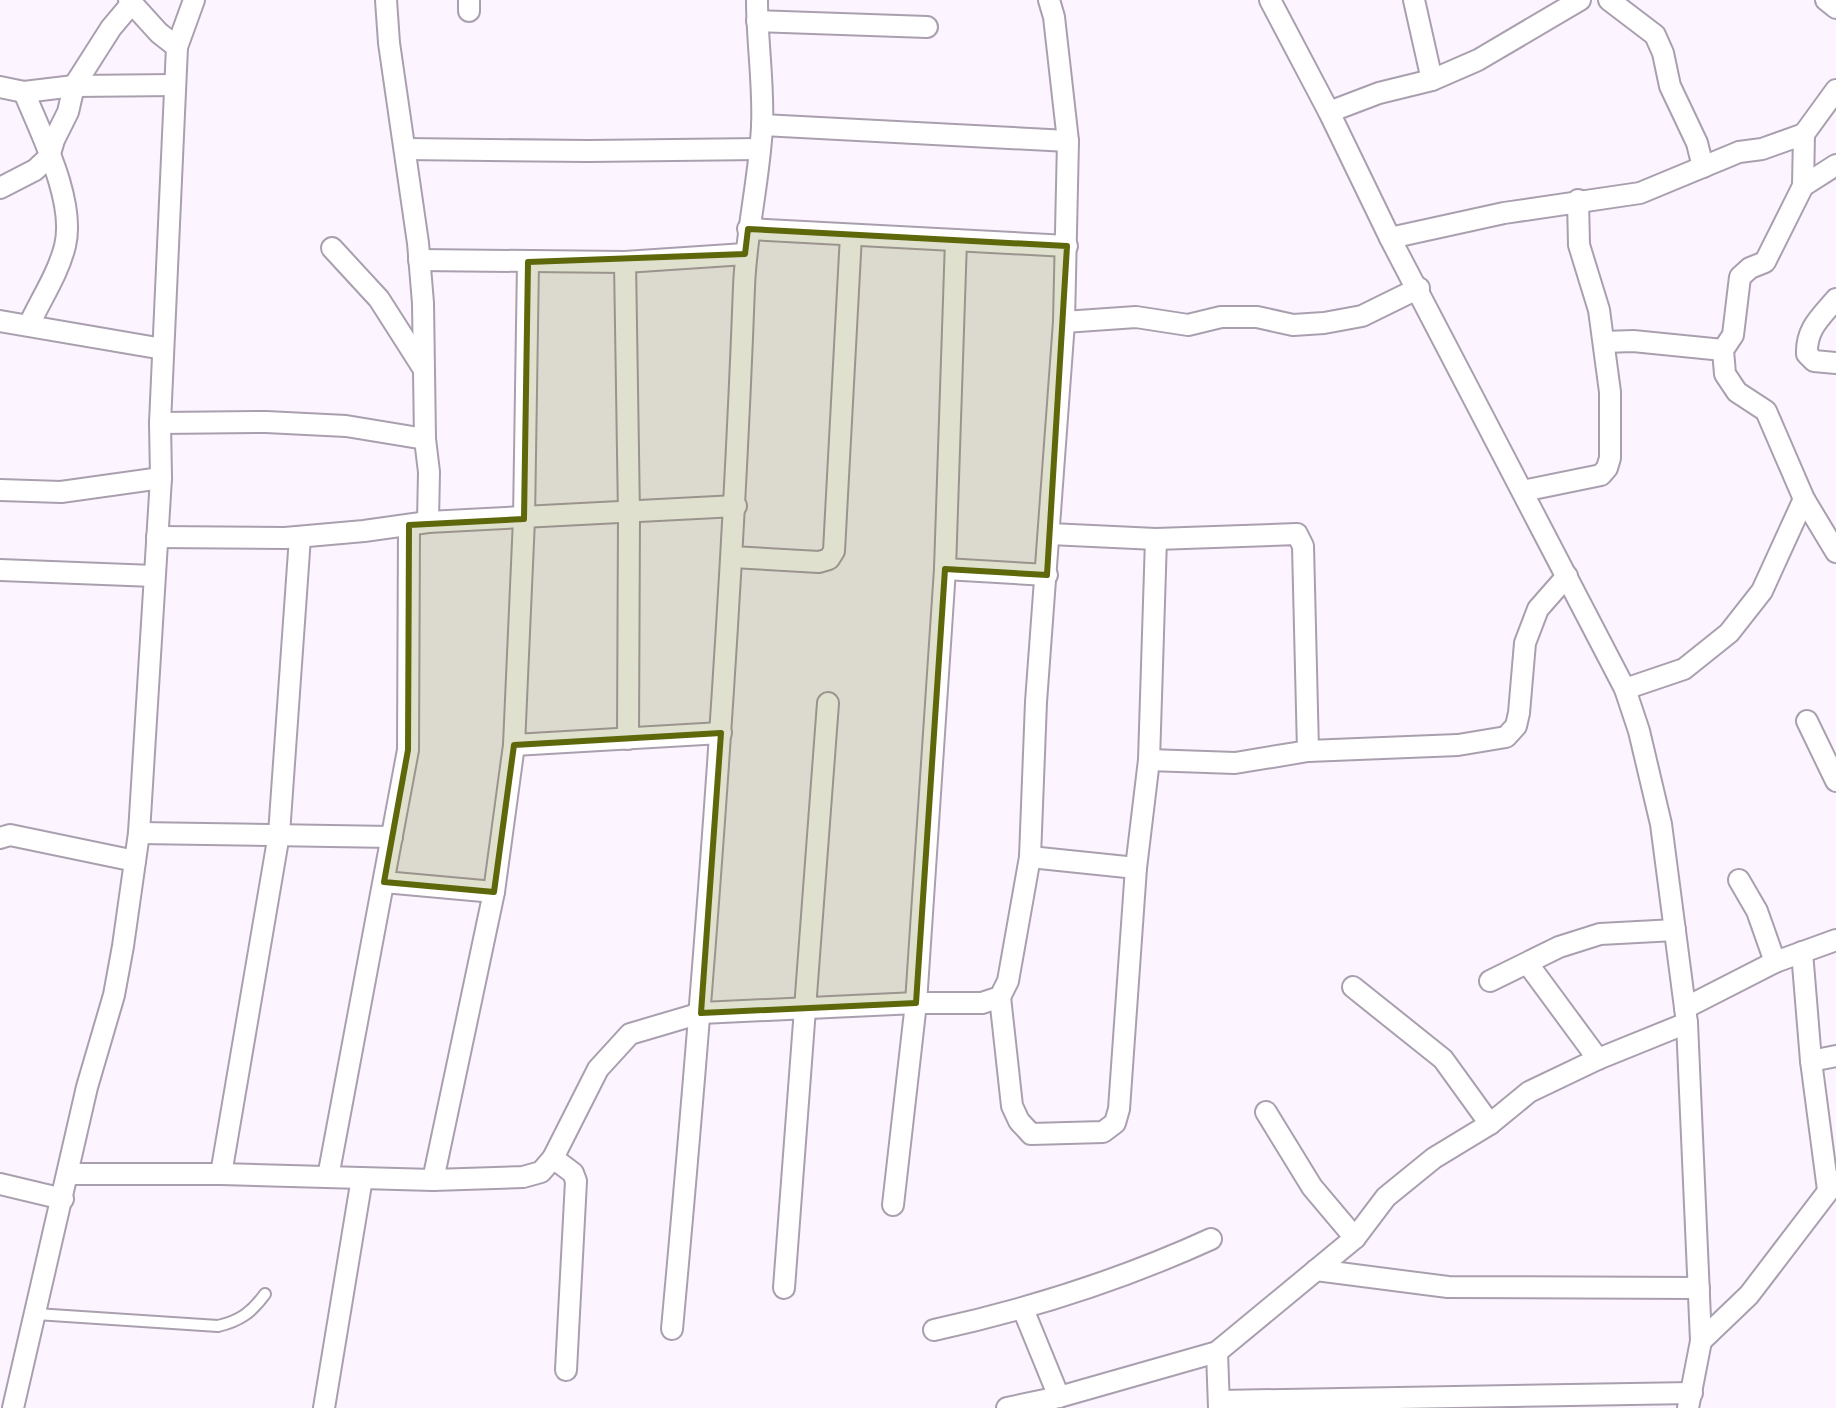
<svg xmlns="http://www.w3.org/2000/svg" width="1836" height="1408" viewBox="0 0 1836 1408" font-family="Lato,sans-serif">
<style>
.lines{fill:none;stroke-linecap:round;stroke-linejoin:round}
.lane-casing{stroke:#aa9faf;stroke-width:14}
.street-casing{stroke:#aa9faf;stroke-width:24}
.lane{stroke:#fff;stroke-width:10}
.street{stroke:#fff;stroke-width:20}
.marked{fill:#5e6709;fill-opacity:0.2;stroke:#5e6709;stroke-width:6;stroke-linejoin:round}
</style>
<rect width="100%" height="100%" fill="#fcf5ff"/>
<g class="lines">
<defs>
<path id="lane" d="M36 1314 218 1326C240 1321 252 1312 265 1294"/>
<g id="street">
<path d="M129 0 159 33 177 47"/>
<path d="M386 0 389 43 418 243 423 303 425 439 429 472 428 522"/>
<path d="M1270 0 1329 112 1390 238 1625 689 1639 731 1661 824 1687 1023 1701 1341 1688 1408"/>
<path d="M1414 0 1432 80"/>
<path d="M1609 0 1655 35 1663 53 1670 86 1697 143 1703 167"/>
<path d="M1826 0 1836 8"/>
<path d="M469 11V0"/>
<path d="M757 21 927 27"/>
<path d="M0 87 24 92 74 86 175 85"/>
<path d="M1836 90 1804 134 1803 186 1765 262 1750 268 1740 277 1733 335 1723 350 1725 374 1737 392 1766 411 1804 499 1836 552"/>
<path d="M24 92C41 134 76 201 65 246 58 274 41 299 29 325"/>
<path d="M1329 112 1379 93 1432 80 1478 60 1580 0"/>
<path d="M762 125 1068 141"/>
<path d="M405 149 588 151 760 149"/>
<path d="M1803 186 1836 165"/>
<path d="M0 188 35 170 49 157 54 140 68 112 74 86 111 28 132 3"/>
<path d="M748 229 1067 246"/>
<path d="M1390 238 1504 213 1640 193 1739 152 1762 149 1804 134"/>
<path d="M332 248 379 299 423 368"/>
<path d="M419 260 625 262 745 254"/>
<path d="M528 262 524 519 514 745 721 733"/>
<path d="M625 262 629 514 628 739"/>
<path d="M1836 299C1820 318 1806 329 1807 354L1814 361 1836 363"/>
<path d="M0 321 163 349"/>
<path d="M1064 322 1136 317 1188 325 1221 317H1257L1293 325 1324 323 1362 316 1419 288"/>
<path d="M1604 342 1633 341 1723 350"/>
<path d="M160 423 266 422 346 426 425 439"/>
<path d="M0 490 61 492 161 478"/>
<path d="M1523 491 1601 475 1607 468 1610 458V392L1599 310 1579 245 1578 200"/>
<path d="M1050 534 1156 539 1297 534 1303 546 1308 751"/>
<path d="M157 537 285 538 364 531 428 522 736 506"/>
<path d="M732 557 819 562 829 559 834 551 851 235"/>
<path d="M945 569 1047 575"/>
<path d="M0 570 154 576"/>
<path d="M1625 689 1684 669 1729 633 1762 591 1804 499"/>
<path d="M1807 721 1836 781"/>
<path d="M1149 760 1235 763 1308 751 1458 745 1506 737 1516 726 1519 713 1525 643 1538 609 1567 576"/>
<path d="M139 833 392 837"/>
<path d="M0 838 10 835 135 861"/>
<path d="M1030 857 1136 868"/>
<path d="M1739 880 1757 911 1775 962"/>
<path d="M384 882 494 892"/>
<path d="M1802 952 1811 1061 1828 1190"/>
<path d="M1528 964 1598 1059"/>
<path d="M1490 981 1559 947 1600 934 1675 930"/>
<path d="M1353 987 1443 1059 1490 1124"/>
<path d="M1000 997 1012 1106 1019 1121 1031 1134 1103 1132 1115 1123 1119 1109 1136 868 1149 760 1156 539"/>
<path d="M1685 1008 1775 962 1836 940"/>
<path d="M1811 1061 1836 1056"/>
<path d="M1266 1112 1312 1187 1355 1238"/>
<path d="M553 1158 573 1173 576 1181 566 1370"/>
<path d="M69 1174H221L433 1180 523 1177 541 1172 553 1158 598 1069 630 1034 701 1013 916 1003H982L1000 997 1008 981 1030 857 1036 702 1064 322 1068 141 1054 17 1049 0"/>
<path d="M221 1174 279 834 300 537"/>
<path d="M328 1177 408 750 409 525"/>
<path d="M433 1180 494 892 514 745"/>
<path d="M0 1184 63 1199"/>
<path d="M893 1205 916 1003 945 569 956 240"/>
<path d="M1316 1270 1448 1287 1699 1288"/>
<path d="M784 1288 828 703"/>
<path d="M1023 1309 1059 1397"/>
<path d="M672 1329C704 982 731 635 744 287 746 233 759 181 762 127 764 85 757 42 757 0"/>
<path d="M934 1330C1030 1309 1121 1280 1211 1239"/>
<path d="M1701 1341 1749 1295 1836 1181"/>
<path d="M1217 1352 1219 1408"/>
<path d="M1219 1401 1692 1393"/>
<path d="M13 1408 87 1087 114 995 123 946 139 833 161 478 160 423 177 47 194 0"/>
<path d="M324 1408 362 1178"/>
<path d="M1007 1408 1059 1397 1217 1352 1355 1238 1386 1197 1434 1158 1490 1124 1529 1092 1598 1059 1687 1023"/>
</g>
</defs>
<!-- lane casing -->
<use href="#lane" class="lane-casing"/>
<!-- street casing -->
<use href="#street" class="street-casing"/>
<!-- lane -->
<use href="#lane" class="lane"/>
<!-- street -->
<use href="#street" class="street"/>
</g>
<!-- marked area -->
<path class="marked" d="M748 229 1067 246 1047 575 945 569 916 1003 701 1013 721 733 514 745 494 892 384 882 408 750 409 525 524 519 528 262 745 254Z"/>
</svg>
